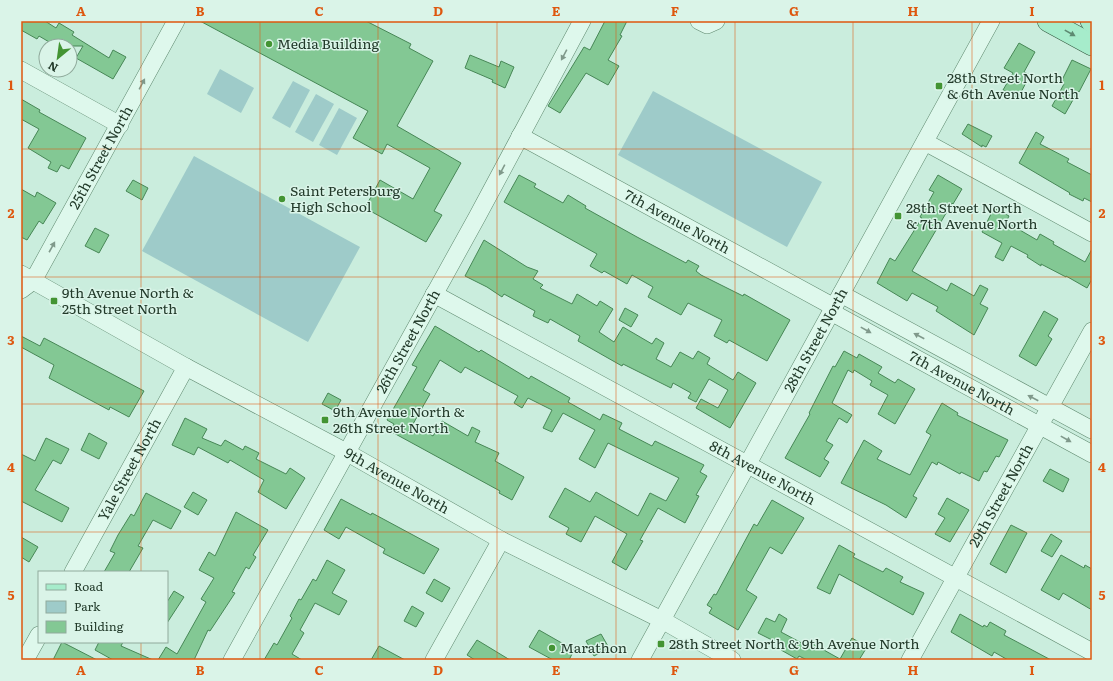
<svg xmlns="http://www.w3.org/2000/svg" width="1113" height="681" viewBox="0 0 1113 681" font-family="Literata,serif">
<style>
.green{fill:#9ecbc9}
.building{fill:#83c894;stroke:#478756}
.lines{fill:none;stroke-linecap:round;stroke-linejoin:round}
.minor-casing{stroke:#5f896f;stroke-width:18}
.major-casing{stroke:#33573e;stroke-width:22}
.minor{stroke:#def8ec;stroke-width:17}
.major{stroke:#a6eccb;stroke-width:21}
.oneway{fill:#5d8a72}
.oneway2{fill:#80998b}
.grid{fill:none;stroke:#de570e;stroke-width:1;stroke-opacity:0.55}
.poi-dot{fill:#439433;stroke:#daf4e8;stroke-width:1.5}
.labels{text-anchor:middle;stroke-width:3;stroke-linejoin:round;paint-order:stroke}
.poi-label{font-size:14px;fill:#223a2a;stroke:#daf4e8;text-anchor:start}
.street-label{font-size:14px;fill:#223a2a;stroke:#daf4e8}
.neatline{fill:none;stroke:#de570e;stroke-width:1.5}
.grid-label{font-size:13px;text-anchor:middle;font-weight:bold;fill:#de570e}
</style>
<rect width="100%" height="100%" fill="#caeddd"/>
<!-- green -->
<g class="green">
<path d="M220 69 254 88 241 113 207 94Z"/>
<path d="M293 81 310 90 290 128 272 118Z"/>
<path d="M653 91 822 182 787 247 618 155Z"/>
<path d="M316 94 334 104 313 142 295 132Z"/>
<path d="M339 108 357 118 337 155 319 145Z"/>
<path d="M194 156 360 247 308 342 142 251Z"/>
</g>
<!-- building -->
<g class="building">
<path d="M21 21H45L56 28 59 23 74 32 72 35 109 58 113 50 126 57 113 79 76 58 83 46H56L39 36 37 39 21 30Z"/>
<path d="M200 21H366L411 44 409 48 433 61 397 126 461 163 434 211 442 215 426 242 365 208 380 180 413 199 430 168 387 144 382 154 353 138 368 111Z"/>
<path d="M605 21H627L620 35 622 36 608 60 619 66 608 85 586 73 560 113 548 106 584 47 590 50Z"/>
<path d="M1019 43 1035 52 1024 72 1030 75 1018 98 1003 90 1013 73 1004 68Z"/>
<path d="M470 55 499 67 501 61 514 67 505 88 492 82 493 80 465 68Z"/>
<path d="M1072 60 1091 69 1079 92 1078 91 1065 114 1052 106 1064 84 1061 82Z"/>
<path d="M21 99 40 110 39 112 86 138 69 169 61 165 57 172 48 168 51 162 28 148 39 129 21 119Z"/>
<path d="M968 124 992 136 986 147 982 145V147L962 134Z"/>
<path d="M1036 132 1044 137 1040 144 1069 159 1067 162 1092 175V202L1084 198 1083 201 1069 194 1070 193 1019 163Z"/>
<path d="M519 175 536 184 534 187 563 203 568 195 586 206 585 208 637 237 686 263 688 260 699 266 696 271 701 275 743 296 744 294 790 320 767 361 729 340 727 343 714 336 722 320 688 303 681 315 648 297 653 287 632 275 627 284 604 271 602 273 590 266 597 254 504 202Z"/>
<path d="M938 175 962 189 953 204 952 203 912 271 947 291 951 283 974 296 980 285 988 289 980 304 988 308 974 335 936 311 938 307 912 293 907 301 877 283 890 258 895 261 922 218 920 217 934 192 929 190Z"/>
<path d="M133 180 148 188 142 200 126 191Z"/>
<path d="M21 189 35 197 37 192 56 203 43 224 39 221 27 240 21 237Z"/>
<path d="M994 208 1009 216 1006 222 1037 240 1040 234 1054 242 1053 244 1085 262 1092 249V279L1087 288 1066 276V277L1041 264V266L1027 257 1028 255 1011 246 1003 261 995 257 1002 243 982 232Z"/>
<path d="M95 228 109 235 99 253 85 246Z"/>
<path d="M484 240 527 267 538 271 533 279 543 285 540 288 572 304 577 294 597 306 600 301 613 309 599 332 614 342 623 327 652 344 656 338 664 343 656 359 671 367 680 352 693 359 698 351 710 358 707 364 733 380 738 372 756 383 730 428 696 408 701 399 718 408 728 390 709 379 696 402 688 398 691 393 673 383 671 388 623 364 622 366 578 341 580 336 550 319 548 323 533 316 535 311 504 294 502 297 487 287 465 276Z"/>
<path d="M625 308 638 315 631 327 619 320Z"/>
<path d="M1044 311 1058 319 1048 336 1052 339 1036 366 1019 356Z"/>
<path d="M435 326 479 352 481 350 529 379 531 376 570 398 568 402 600 420 603 414 622 423 619 429 652 446 655 441 704 465 700 472 707 476 696 495 699 496 685 523 658 508 640 540 643 541 626 570 612 562 627 534 595 516 581 542 566 534 569 528 549 517 565 488 590 502 596 492 638 516 650 493 666 501 679 478 608 443 595 468 579 459 595 430 563 413 552 432 543 428 552 410 528 398 522 408 514 403 518 396 465 367 461 373 440 360 423 390 430 394 413 424 433 436 442 421 468 436 472 427 480 431 475 442 499 453 495 461 524 477 512 500 499 493 500 491 390 431 394 424 387 420 417 367 412 365Z"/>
<path d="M21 336 40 346 44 338 144 391 129 417 110 407 109 410 49 378 54 365 21 347Z"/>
<path d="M844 351 857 358 859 354 882 367 878 373 895 383 898 379 915 389 895 424 878 414 888 395 870 385 872 381 854 370 853 373 848 370 832 403 852 415 847 423 839 418 826 441 833 445 824 459 829 462 820 477 785 458 810 414 809 413 833 366 835 367Z"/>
<path d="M328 393 341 400 335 411 322 404Z"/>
<path d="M942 403 958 413 957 415 1008 440 999 457 996 456 987 472 984 471 979 481 961 472 960 474 938 462 937 465 932 462 913 496 917 498 906 518 886 505 841 483 864 440 882 451 877 459 910 475 931 435 926 432Z"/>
<path d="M185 418 207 429 202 438 221 446 225 440 243 450 245 446 259 453 256 459 286 474 290 468 305 478 286 509 258 492 264 480 230 460 228 463 198 447 194 455 172 445Z"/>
<path d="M89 433 107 443 99 459 81 450Z"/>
<path d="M46 438 69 449 61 464 53 460 35 490 69 508 62 522 21 501V454L35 461Z"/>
<path d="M1050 469 1069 479 1063 492 1043 481Z"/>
<path d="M193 492 207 500 198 515 184 507Z"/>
<path d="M146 493 181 511 171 529 153 520 138 546 143 548 129 572H104L115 553 110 551 118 535 131 514 134 516Z"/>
<path d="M947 498 969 510 950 542 935 534 945 518 938 514Z"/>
<path d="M341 499 371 515 372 513 439 549 424 574 383 553 385 549 346 527 339 539 324 530Z"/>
<path d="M772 500 804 518 782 554 770 547 746 590 757 597 738 630 709 613 712 608 707 605 714 594 716 595 754 524 757 526Z"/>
<path d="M236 512 268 530 253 555 256 557 249 569 246 567 232 592 235 593 210 631 208 630 194 660H158L166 647 177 654 206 602 201 599 214 578 199 570 209 552 215 556Z"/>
<path d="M1011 525 1027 533 1006 573 990 564Z"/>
<path d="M1051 534 1062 541 1052 557 1041 551Z"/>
<path d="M21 537 38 547 29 562 21 557Z"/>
<path d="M839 545 855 554 853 557 883 572 886 568 903 577 900 582 924 593 913 615 839 574 830 594 817 588Z"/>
<path d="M1061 555 1084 568 1085 565 1092 569V610L1063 593 1059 600 1041 590Z"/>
<path d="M327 560 345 570 332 593 347 601 339 615 315 603 300 630 304 633 292 654 302 660H264L274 643 277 645 292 618 290 616 299 599 301 600 313 579 316 581Z"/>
<path d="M434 579 450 588 442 602 426 593Z"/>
<path d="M174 591 184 597 167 623V602Z"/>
<path d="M412 606 424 613 416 627 404 621Z"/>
<path d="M779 614 787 619 781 632 811 648 813 644 840 659 852 638 867 647 859 660H807L799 656 797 659 781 650 784 646 758 633 766 618 775 622Z"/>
<path d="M960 614 983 627 984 625 987 627 990 622 1006 631 1004 635 1051 660H1008L994 652 992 656 951 632Z"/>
<path d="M539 630 574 650 569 660H553L529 647Z"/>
<path d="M601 634 609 648 594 656 586 641Z"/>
<path d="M477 640 510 660H475L467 655Z"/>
<path d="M62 642 97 660H53Z"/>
<path d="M99 642H123L121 646 153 660H113L95 650Z"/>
<path d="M379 646 405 660H371Z"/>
</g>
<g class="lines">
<defs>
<g id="minor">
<path d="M699 21 707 25 716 21"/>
<path d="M21 70 120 125"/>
<path id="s1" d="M520 136 834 307"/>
<path d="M925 142 1092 233"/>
<path id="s2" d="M21 274 186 367 346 452 501 540 662 620 732 660"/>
<path id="s3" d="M21 290 33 281 176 21"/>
<path id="s4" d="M434 294 1092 652"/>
<path d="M841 294 1092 430"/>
<path id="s5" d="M831 312 1092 454"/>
<path id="s6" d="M73 572 186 367"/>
<path d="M25 660 39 635"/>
<path id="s7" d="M232 660 477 217 582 21"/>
<path d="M434 660 501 540"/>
<path id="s8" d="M640 660 991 21"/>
<path id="s9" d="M910 660 1092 331"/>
</g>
<g id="major">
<path d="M1048 21 1092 45"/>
<path d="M1091 21 1092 22"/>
</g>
</defs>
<!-- minor casing -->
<use href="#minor" class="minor-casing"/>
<!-- major casing -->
<use href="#major" class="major-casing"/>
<!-- minor -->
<use href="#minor" class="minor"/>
<!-- major -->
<use href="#major" class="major"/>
</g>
<!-- one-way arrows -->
<defs><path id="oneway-solid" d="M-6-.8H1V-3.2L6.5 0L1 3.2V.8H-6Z"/></defs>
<use class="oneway" href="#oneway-solid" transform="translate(1070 33) rotate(29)"/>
<g class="oneway2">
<use href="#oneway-solid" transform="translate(564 55) rotate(118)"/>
<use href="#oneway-solid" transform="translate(142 84) rotate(-62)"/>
<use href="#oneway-solid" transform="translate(502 170) rotate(118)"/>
<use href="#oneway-solid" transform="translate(52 247) rotate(-61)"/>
<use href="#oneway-solid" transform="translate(866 330) rotate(29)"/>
<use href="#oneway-solid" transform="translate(919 336) rotate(-152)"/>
<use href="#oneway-solid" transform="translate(1033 398) rotate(-152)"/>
<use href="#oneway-solid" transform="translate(1066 439) rotate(29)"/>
</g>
<!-- grid -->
<path class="grid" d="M141 21V572M260 21V660M378 21V660M497 21V660M616 21V660M735 21V660M853 21V660M972 21V660M21 149H1092M21 277H1092M21 404H1092M21 532H1092M141 642V660"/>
<!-- markers -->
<g class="poi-dot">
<circle cx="269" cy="44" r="4"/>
<rect x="935" y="82" width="8" height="8" rx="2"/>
<circle cx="282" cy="199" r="4"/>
<rect x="894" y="212" width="8" height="8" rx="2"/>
<rect x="50" y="297" width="8" height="8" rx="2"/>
<rect x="321" y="416" width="8" height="8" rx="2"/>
<rect x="657" y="640" width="8" height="8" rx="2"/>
<circle cx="552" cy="648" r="4"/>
</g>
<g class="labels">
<!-- poi labels -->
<g class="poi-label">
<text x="277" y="49">Media Building</text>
<text x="947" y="83">28th Street North<tspan x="947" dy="16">&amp; 6th Avenue North</tspan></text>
<text x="290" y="196">Saint Petersburg<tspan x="290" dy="16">High School</tspan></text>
<text x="906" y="213">28th Street North<tspan x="906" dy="16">&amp; 7th Avenue North</tspan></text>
<text x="62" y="298">9th Avenue North &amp;<tspan x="62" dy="16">25th Street North</tspan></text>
<text x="333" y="417">9th Avenue North &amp;<tspan x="333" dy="16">26th Street North</tspan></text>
<text x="669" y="649">28th Street North &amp; 9th Avenue North</text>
<text x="560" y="653">Marathon</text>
</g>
<!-- street labels -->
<g class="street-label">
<text dy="5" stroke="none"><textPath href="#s3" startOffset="156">25th Street North</textPath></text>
<text dy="5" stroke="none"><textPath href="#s1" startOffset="179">7th Avenue North</textPath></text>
<text dy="5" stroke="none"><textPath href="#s8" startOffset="365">28th Street North</textPath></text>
<text dy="5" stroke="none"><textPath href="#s7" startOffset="364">26th Street North</textPath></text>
<text dy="5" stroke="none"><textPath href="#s5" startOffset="149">7th Avenue North</textPath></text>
<text dy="5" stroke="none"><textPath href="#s6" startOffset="117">Yale Street North</textPath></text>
<text dy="5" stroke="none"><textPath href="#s4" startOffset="374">8th Avenue North</textPath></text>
<text dy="5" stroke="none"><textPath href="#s2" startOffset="429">9th Avenue North</textPath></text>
<text dy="5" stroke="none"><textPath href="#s9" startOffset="188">29th Street North</textPath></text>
</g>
</g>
<!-- border -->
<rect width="1113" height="681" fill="none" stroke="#daf4e8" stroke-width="44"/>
<!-- legend -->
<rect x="38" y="571" width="130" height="72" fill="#daf4e8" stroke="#90aa9c"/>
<rect x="46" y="584" width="20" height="6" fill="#a6eccb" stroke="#90aa9c"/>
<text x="74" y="591" font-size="12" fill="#223a2a">Road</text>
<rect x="46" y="601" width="20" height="12" fill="#9ecbc9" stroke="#90aa9c"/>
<text x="74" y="611" font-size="12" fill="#223a2a">Park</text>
<rect x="46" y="621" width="20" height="12" fill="#83c894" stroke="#90aa9c"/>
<text x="74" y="631" font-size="12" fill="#223a2a">Building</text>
<!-- north arrow -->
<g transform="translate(58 58) rotate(209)"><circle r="19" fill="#daf4e8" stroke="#90aa9c"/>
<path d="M0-3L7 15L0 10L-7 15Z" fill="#439433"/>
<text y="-6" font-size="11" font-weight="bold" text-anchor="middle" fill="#223a2a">N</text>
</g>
<rect x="22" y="22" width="1069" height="637" class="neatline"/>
<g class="grid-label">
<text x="81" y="16">A</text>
<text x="200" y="16">B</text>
<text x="319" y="16">C</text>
<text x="438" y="16">D</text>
<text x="556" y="16">E</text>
<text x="675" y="16">F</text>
<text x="794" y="16">G</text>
<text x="913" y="16">H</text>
<text x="1032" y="16">I</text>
<text x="11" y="90">1</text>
<text x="1102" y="90">1</text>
<text x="11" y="218">2</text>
<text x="1102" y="218">2</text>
<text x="11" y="345">3</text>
<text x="1102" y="345">3</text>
<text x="11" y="472">4</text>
<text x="1102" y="472">4</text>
<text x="11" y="600">5</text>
<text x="1102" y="600">5</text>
<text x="81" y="675">A</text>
<text x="200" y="675">B</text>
<text x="319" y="675">C</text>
<text x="438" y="675">D</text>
<text x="556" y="675">E</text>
<text x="675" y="675">F</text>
<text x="794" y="675">G</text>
<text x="913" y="675">H</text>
<text x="1032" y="675">I</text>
</g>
</svg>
